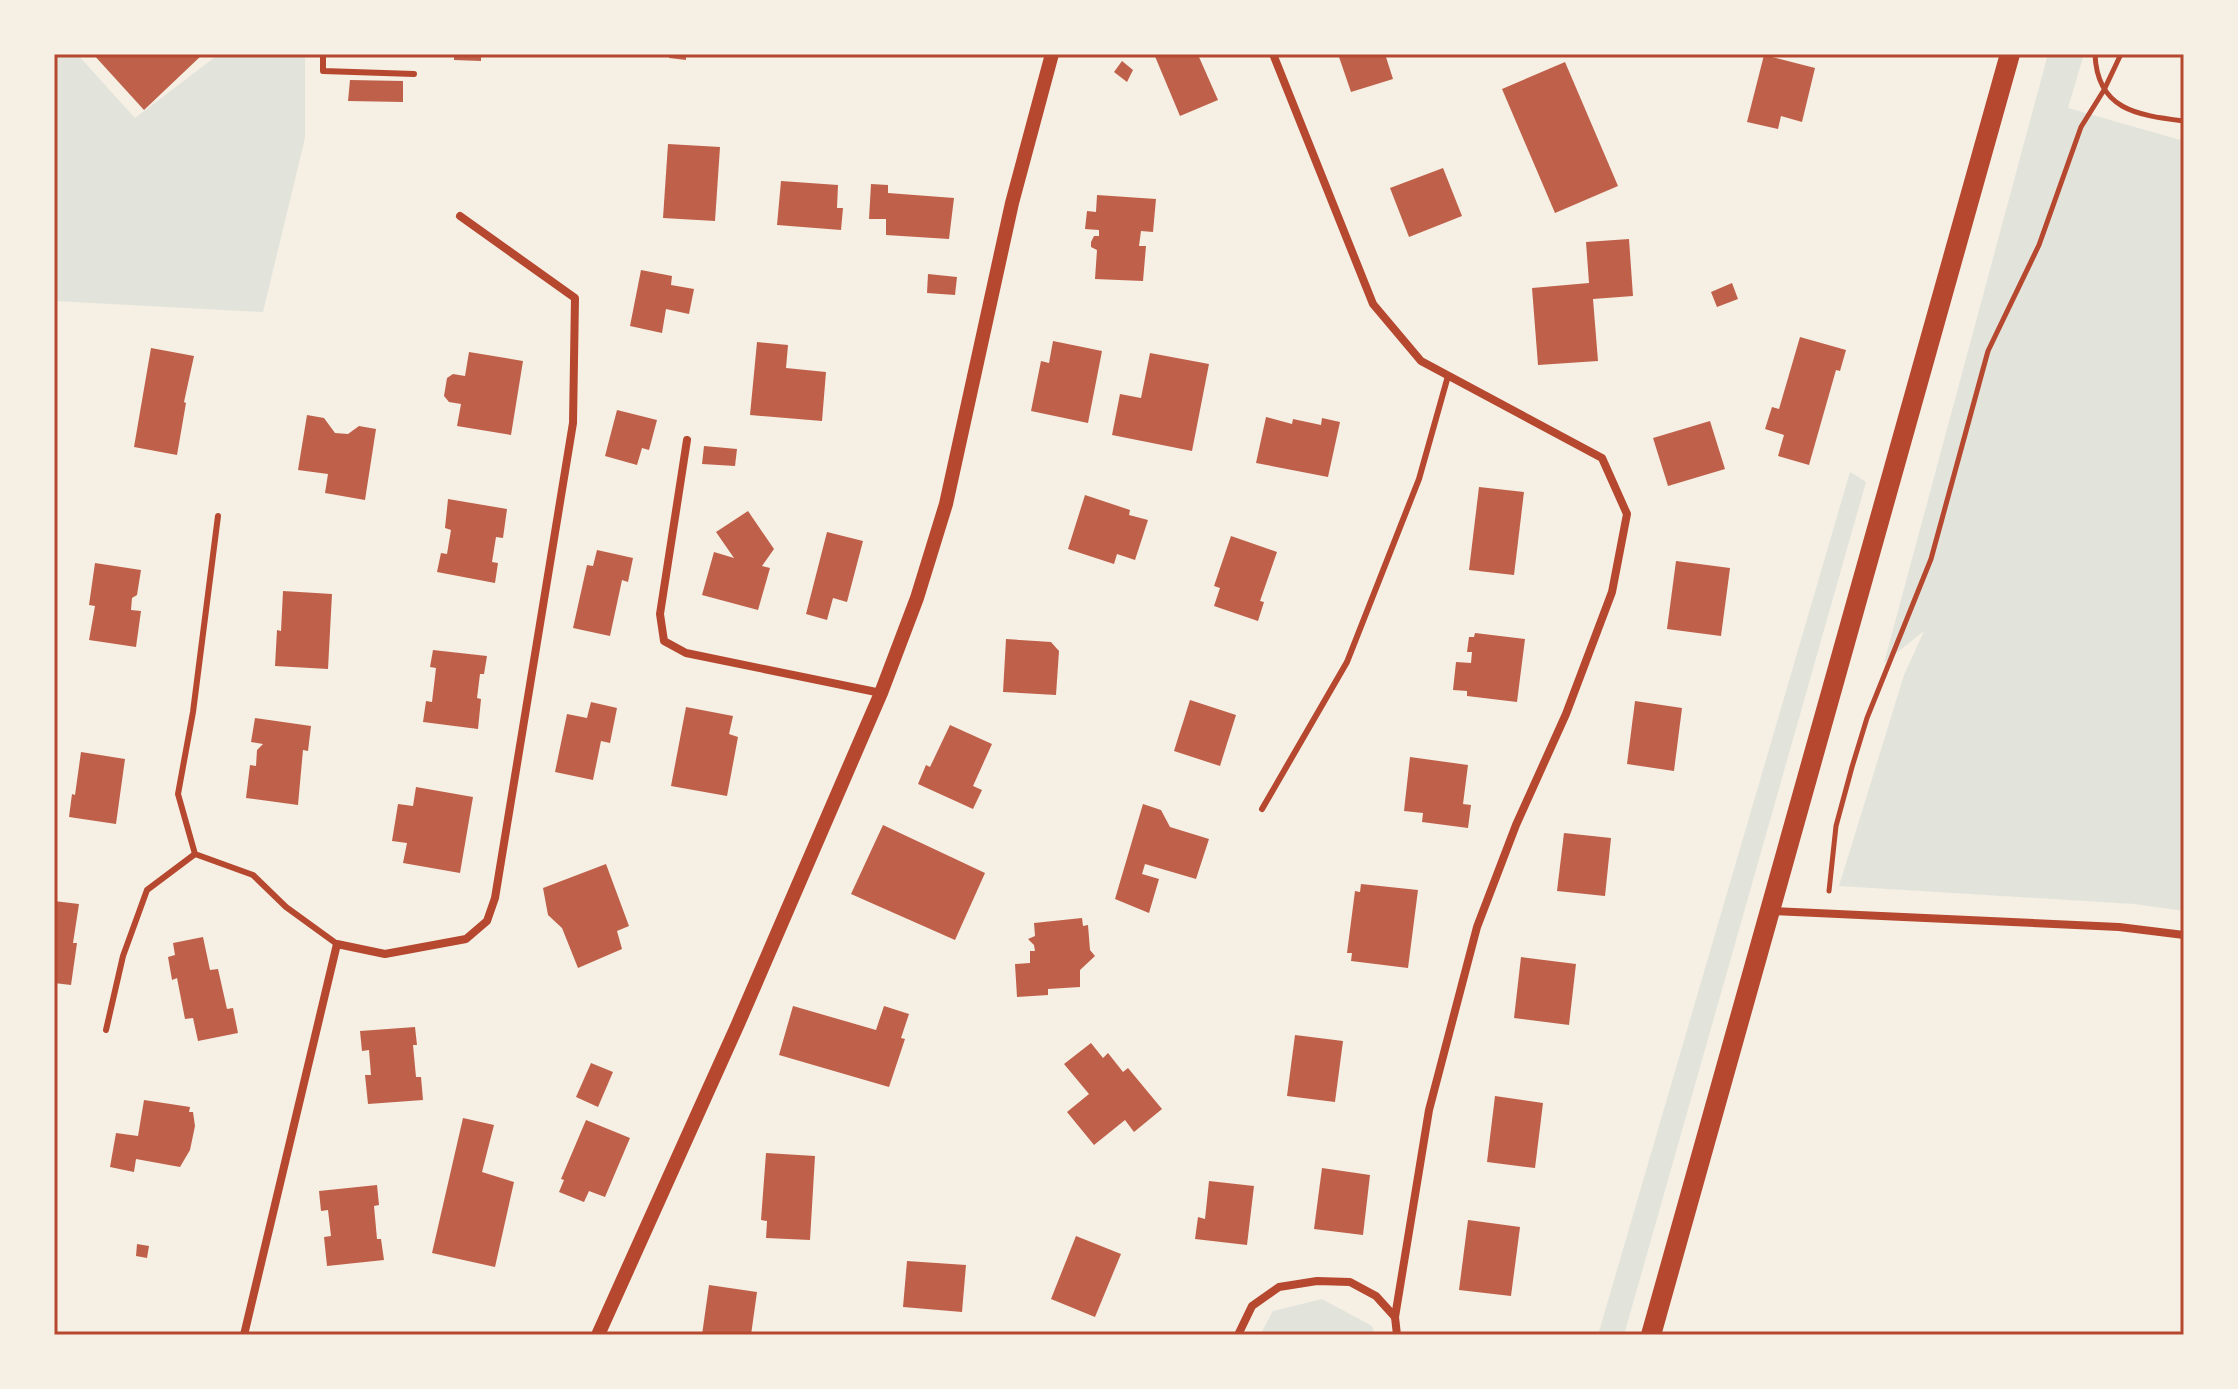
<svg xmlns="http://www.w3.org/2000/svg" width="2238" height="1389" viewBox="0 0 2238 1389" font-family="'DejaVu Sans',sans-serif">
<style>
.green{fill:#e2e4dc}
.building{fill:#bf614a}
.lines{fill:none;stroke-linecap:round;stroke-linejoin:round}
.path{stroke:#b5482f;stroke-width:5}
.service{stroke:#b5482f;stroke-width:6}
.minor{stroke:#b5482f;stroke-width:8}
.tertiary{stroke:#b5482f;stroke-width:14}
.primary{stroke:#b5482f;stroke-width:20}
.neatline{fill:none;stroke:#b5482f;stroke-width:3}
</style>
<rect width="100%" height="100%" fill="#f6efe4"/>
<!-- green -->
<g class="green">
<path d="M54 54H77L135 118 219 54H305V138L263 312 54 301Z"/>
<path d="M2048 54H2084L2068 108 2184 141V911L2134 904 1839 886 1904 675 1924 631 1884 663Z"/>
<path d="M1850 472 1866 482 1624 1335H1598Z"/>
<path d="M1322 1299 1372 1326 1375 1335H1260L1273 1311Z"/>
</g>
<!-- building -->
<g class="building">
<path d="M93 54H203L144 110Z"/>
<path d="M454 54H481V61L454 60Z"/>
<path d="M670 54H686V60L669 58Z"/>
<path d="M1154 54H1205L1199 57 1218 100 1180 116Z"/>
<path d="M1338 54H1385L1393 79 1351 92Z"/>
<path d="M1764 55 1815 68 1802 122 1781 116 1778 129 1747 122Z"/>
<path d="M1122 61 1133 70 1127 82 1114 72Z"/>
<path d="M1565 62 1618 186 1555 213 1502 89Z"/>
<path d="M350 80 403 81V102L348 101Z"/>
<path d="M668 144 720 147 715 221 663 218Z"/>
<path d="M1443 168 1462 216 1409 237 1390 188Z"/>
<path d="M781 181 838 185 837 208H843L841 230 777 225Z"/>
<path d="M871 184 888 185V193L954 198 949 239 886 235V219H869Z"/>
<path d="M1097 195 1156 199 1153 232 1141 231 1139 246H1146L1143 281 1095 279 1097 250 1091 247V242L1094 236H1099V230L1085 229 1087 211 1096 212Z"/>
<path d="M1629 239 1633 296 1593 299 1598 361 1538 365 1532 288 1589 283 1586 242Z"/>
<path d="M641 270 672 276 671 285 694 289 689 314 666 309 662 333 630 326Z"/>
<path d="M928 274 957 277 955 295 927 293Z"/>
<path d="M1732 283 1738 299 1717 307 1711 292Z"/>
<path d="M1800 337 1846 350 1840 371 1836 370 1809 465 1778 456 1784 435 1765 429 1772 407 1779 409Z"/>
<path d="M1053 341 1102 351 1088 423 1031 411 1041 361 1049 363Z"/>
<path d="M757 342 788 345 786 368 826 372 822 421 750 415Z"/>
<path d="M151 348 194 356 184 402 186 403 177 455 134 447Z"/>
<path d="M469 352 523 361 511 435 457 426 461 404 449 402 444 396 447 378 453 374 465 376Z"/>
<path d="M1150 353 1209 364 1192 451 1112 435 1120 394 1141 398Z"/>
<path d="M617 410 657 420 649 450 642 448 637 465 605 456Z"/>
<path d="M307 415 324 418 335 433 348 434 359 426 376 429 365 500 325 493 328 474 298 470Z"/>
<path d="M1266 417 1292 424 1293 419 1321 425 1322 418 1340 422 1328 477 1256 463Z"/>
<path d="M1710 421 1725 469 1668 486 1653 438Z"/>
<path d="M704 446 737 449 735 466 702 464Z"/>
<path d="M1479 487 1524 492 1514 575 1469 570Z"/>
<path d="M1085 495 1130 510 1129 515 1148 520 1135 560 1117 554 1114 564 1068 549Z"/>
<path d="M448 499 507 509 503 538 496 537 492 562 498 563 495 583 437 572 441 553 447 554 451 530 445 528Z"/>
<path d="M748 511 774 549 762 566 770 568 758 610 702 595 714 552 734 558 716 532Z"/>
<path d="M827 532 863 541 847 602 833 598 827 620 806 614Z"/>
<path d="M1231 536 1277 552 1260 601 1264 602 1258 621 1214 606 1220 588 1214 586Z"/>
<path d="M597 550 633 558 628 582 622 580 610 636 573 628 587 565 593 566Z"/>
<path d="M1676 561 1730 568 1721 636 1667 629Z"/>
<path d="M95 563 141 570 137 595 132 598 131 610 141 611 136 647 89 640 95 606 89 605Z"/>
<path d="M283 591 332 594 328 669 275 666 277 630 281 631Z"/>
<path d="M1475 633 1525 639 1517 702 1467 696V691L1453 690 1456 662 1471 663 1472 652H1467L1469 637H1474Z"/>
<path d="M1006 639 1051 642 1059 651 1056 695 1003 692Z"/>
<path d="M433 650 487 656 484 674H480L477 698 481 699 478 729 423 722 426 701 432 702 436 668 430 667Z"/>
<path d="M1190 700 1236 715 1220 766 1174 751Z"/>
<path d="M1635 701 1682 708 1674 771 1627 764Z"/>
<path d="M591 702 617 708 610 743 601 741 593 780 555 772 567 714 587 718Z"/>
<path d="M686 707 733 716 729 734 738 737 727 796 671 786Z"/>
<path d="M255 718 311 726 308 751 303 750 298 805 246 798 250 765 256 766 257 750 263 744 251 742Z"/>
<path d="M950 725 992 744 973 786 982 790 973 809 918 784 926 765 930 767Z"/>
<path d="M81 752 125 759 116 824 69 817 72 794 75 795Z"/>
<path d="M1410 757 1468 765 1463 804 1471 805 1468 828 1422 822 1423 813 1404 811Z"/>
<path d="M416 787 473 797 460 873 403 863 407 843 392 841 398 804 413 806Z"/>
<path d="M1143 804 1161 810 1170 827 1209 839 1196 879 1145 864 1142 874 1159 879 1149 913 1115 899Z"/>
<path d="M883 825 985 873 955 940 851 894Z"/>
<path d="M1564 833 1611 838 1605 896 1557 891Z"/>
<path d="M606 864 629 926 617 931 622 949 578 968 562 928 548 915 543 888Z"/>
<path d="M1361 884 1418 890 1408 968 1351 961 1352 953H1347L1355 891 1360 892Z"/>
<path d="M54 901 79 904 73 943H77L71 985 54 983Z"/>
<path d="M1082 918 1083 926 1088 925 1090 950 1095 956 1080 970V987L1048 989V995L1017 997 1015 964 1030 963V951H1035L1034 945 1028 939 1035 936 1034 923Z"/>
<path d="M203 937 210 970 218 969 227 1009 233 1008 238 1033 198 1041 193 1018 185 1019 177 978 172 980 168 957 175 955 173 943Z"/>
<path d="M1521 957 1576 964 1569 1025 1514 1018Z"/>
<path d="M793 1006 876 1030 884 1006 909 1014 901 1038 905 1039 889 1087 779 1055Z"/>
<path d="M415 1027 417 1045H413L416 1077H421L423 1100 368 1104 365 1075H371L369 1050 362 1051 360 1031Z"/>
<path d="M1295 1035 1343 1041 1335 1102 1287 1096Z"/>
<path d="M1091 1043 1103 1058 1108 1053 1123 1072 1128 1068 1162 1109 1134 1132 1125 1120 1094 1145 1067 1112 1089 1094 1064 1064Z"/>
<path d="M591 1063 613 1072 598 1107 576 1097Z"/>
<path d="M1495 1096 1543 1103 1535 1168 1487 1162Z"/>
<path d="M144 1100 190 1107 189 1112H193L195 1126 190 1150 180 1167 136 1159 134 1172 110 1167 116 1133 138 1136Z"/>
<path d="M463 1118 494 1125 482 1172 514 1182 495 1267 432 1253Z"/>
<path d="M586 1120 630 1138 605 1197 589 1191 584 1202 559 1192 564 1180 561 1179Z"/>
<path d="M766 1153 815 1156 810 1240 766 1238 767 1221 761 1220Z"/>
<path d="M1322 1168 1370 1175 1363 1235 1314 1229Z"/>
<path d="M1209 1181 1254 1186 1247 1245 1195 1239 1198 1217 1205 1219Z"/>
<path d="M377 1185 379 1205 374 1206 377 1239H381L384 1260 327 1266 324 1237 331 1236 328 1210 321 1211 319 1191Z"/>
<path d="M1468 1220 1520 1227 1511 1296 1459 1290Z"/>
<path d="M1076 1236 1121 1254 1095 1317 1051 1299Z"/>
<path d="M137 1244 149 1246 147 1258 136 1256Z"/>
<path d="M907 1261 966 1265 962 1312 903 1307Z"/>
<path d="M709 1285 757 1292 751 1335H702Z"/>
</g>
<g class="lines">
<!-- path -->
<g class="path">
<path d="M2095 54C2097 110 2137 115 2184 121"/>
<path d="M1829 891 1836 826 1852 767 1867 718 1931 559 1988 351 2039 245 2081 127 2104 90 2121 54"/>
</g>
<!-- service -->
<g class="service">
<path d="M323 54V71L414 74"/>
<path d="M218 516 193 712 178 794 195 854 253 875 286 907 337 944"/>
<path d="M1262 809 1347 662 1419 479 1448 376"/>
<path d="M106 1030 123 956 147 890 195 854"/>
</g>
<!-- minor -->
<g class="minor">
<path d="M1273 54 1373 304 1421 361 1602 458 1627 514 1612 592 1566 714 1516 825 1477 927 1429 1110 1395 1317"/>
<path d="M687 440 660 614 664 641 686 653 881 693"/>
<path d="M1771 911 2119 927 2184 935"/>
<path d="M244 1335 337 944 385 954 466 939 487 921 495 898 573 423 575 298 460 216"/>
<path d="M1238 1335 1252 1306 1279 1287 1317 1281 1350 1282 1376 1296 1395 1317 1397 1335"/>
</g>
<!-- tertiary -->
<path class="tertiary" d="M598 1335 738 1024 881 693 917 598 946 504 1012 203 1052 54"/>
<!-- primary -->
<path class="primary" d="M1651 1335 2010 54"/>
</g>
<!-- border -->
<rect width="2238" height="1389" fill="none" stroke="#f6efe4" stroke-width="112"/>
<rect x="56" y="56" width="2126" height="1277" class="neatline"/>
</svg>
